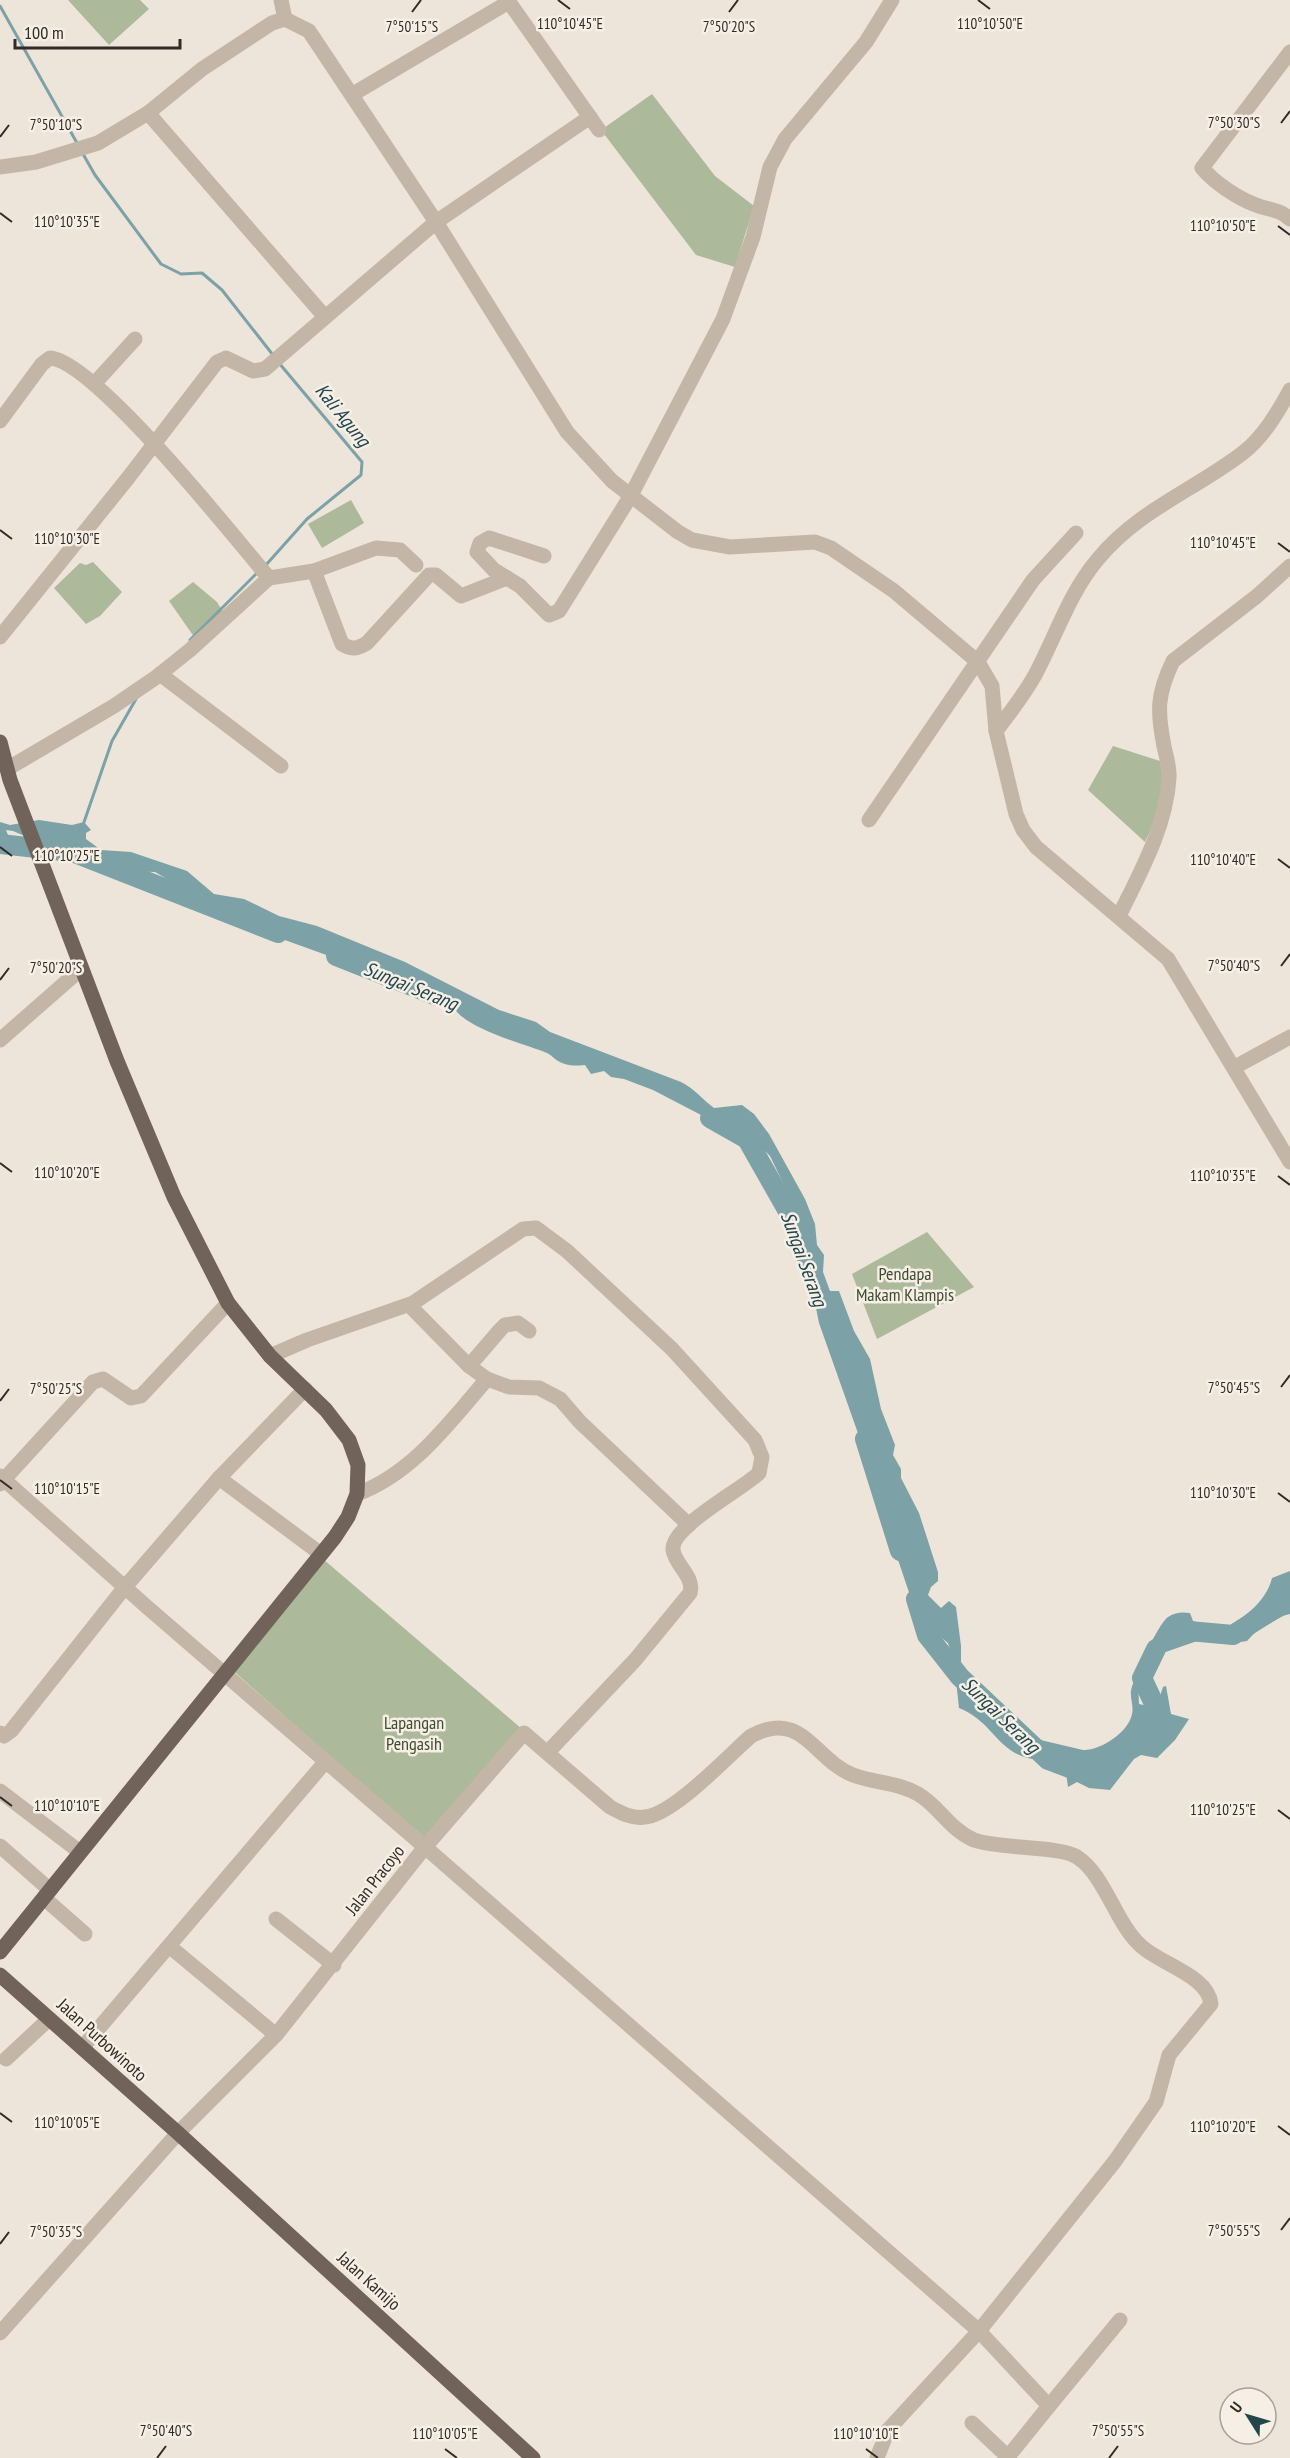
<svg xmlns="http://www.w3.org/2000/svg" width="1290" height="2458" viewBox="0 0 1290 2458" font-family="'PT Sans Narrow',sans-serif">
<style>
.green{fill:#adb99b}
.water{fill:#7ca1a6}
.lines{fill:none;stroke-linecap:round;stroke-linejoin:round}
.stream{stroke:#7ca1a6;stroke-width:3}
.river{stroke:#7ca1a6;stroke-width:20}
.minor{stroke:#c3b6a7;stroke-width:15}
.major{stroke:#716359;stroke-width:15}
.ticks{fill:none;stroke:#312a26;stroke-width:2}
.labels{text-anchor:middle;stroke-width:5;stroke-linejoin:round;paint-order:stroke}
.park-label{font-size:18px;fill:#3e4b2e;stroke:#f5efe5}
.street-label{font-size:18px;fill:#312a26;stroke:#f5efe5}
.water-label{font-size:20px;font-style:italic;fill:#22464c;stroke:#f5efe5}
.ticks-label{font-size:15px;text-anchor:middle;fill:#312a26;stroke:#f5efe5;stroke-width:5;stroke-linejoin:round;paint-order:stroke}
</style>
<rect width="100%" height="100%" fill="#ede5d9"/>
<!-- green -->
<g class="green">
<path d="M68 0H140L149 9 109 45Z"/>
<path d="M652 94 715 176 754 206 735 267 696 255 601 130Z"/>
<path d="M351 500 364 523 322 548 308 524Z"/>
<path d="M93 562 122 592 100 616 86 624 54 588 80 563 86 565Z"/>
<path d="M193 582 217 602 226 617 197 641 169 601Z"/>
<path d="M1113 746 1160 761C1167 791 1157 815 1145 842L1088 790Z"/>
<path d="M927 1232 974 1287 877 1339 852 1274Z"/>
<path d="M323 1559 522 1729 424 1839 230 1668Z"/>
</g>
<!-- water -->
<path class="water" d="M39 820 72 825 84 822 91 830 86 833V839L101 850 131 852 187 871 214 894 244 899 279 916 317 926 405 962 499 1010 536 1022 550 1032 681 1082C695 1089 702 1099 714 1108L742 1105 754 1114 769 1134 805 1199 815 1224 817 1245 824 1255 823 1272 830 1291H839L854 1331 870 1359 881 1409 895 1445 893 1455 901 1469V1478L919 1513 938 1572V1581L931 1587 928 1595 941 1608 949 1601 956 1607 961 1646V1682L970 1700 990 1711 1015 1734 1083 1750C1100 1751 1129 1732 1132 1714 1134 1707 1130 1698 1131 1691 1133 1678 1158 1624 1168 1617 1176 1612 1182 1612 1190 1613L1193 1621 1212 1628 1223 1629C1244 1618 1266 1602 1272 1578L1290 1571V1614C1278 1616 1272 1625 1260 1627L1247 1641 1227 1644 1223 1632 1157 1655 1138 1683 1139 1704 1152 1707 1159 1699 1163 1687 1166 1686 1171 1714 1189 1719 1175 1740 1157 1758 1141 1755 1134 1759 1110 1790 1089 1788 1077 1782 1068 1787 1065 1765C1049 1758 1032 1763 1015 1753 993 1740 988 1720 959 1708L954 1662 948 1643 918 1619 890 1536 894 1512 878 1472 865 1453 819 1323 815 1303 798 1264 802 1263 804 1226 770 1156 749 1135 741 1131 723 1130 703 1116 653 1090 624 1079 611 1077 604 1071 591 1074 585 1065C576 1066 570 1066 562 1063 556 1061 553 1056 547 1053 524 1044 463 1028 453 1006L437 1005 409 983 372 966 354 965 271 935 224 903 184 889 155 872 130 871 103 856 85 853 69 855 13 831 6 830 8 835 0 837V822L10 825Z"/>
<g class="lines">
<!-- stream -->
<g class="stream">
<path d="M0 6 77 143"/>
<path d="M83 154 95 175 161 264 181 274 202 273 222 290 273 355"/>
<path d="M265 566 307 519 361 475 362 462 279 363"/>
<path d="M190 640 258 572"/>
<path d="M83 825 112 741 136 699"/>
</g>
<!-- river -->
<g class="river">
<path d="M0 844 72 852 278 933"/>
<path d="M336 956 437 996"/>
<path d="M710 1118 747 1139 797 1227 811 1271"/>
<path d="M865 1439 900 1551"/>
<path d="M916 1599 927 1635 960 1677 1048 1760 1091 1776"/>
<path d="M1189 1631 1233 1635 1290 1599"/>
<path d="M1156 1649 1142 1678 1163 1723 1159 1726"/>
</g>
<!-- minor -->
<g class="minor">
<path d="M281 0 285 19"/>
<path d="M1290 52 1202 168C1215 183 1237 198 1256 205 1271 211 1277 208 1290 219"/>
<path d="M353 94 509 2 599 130"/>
<path d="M148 113 325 317"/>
<path d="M0 167 36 162 98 143 148 113 202 69 272 23 285 19 309 31 436 222 567 432 612 481 678 532 692 540 730 547 815 542 831 548 894 591 978 662 992 686 996 731 1016 814 1023 830 1036 847 1168 959 1290 1162"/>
<path d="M94 384 135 339"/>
<path d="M0 421 42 364 50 358C95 361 235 538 269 578"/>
<path d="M314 571 342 644C352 650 357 649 367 643L429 575H436L461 596 507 578 494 570 477 552 480 543 489 538 544 556"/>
<path d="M507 578 520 586 549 615 559 611 630 497 723 319 753 237 770 167 785 139 866 42 892 0"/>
<path d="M0 637 128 478 217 362 226 358 253 371 265 369 436 222 590 117"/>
<path d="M160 674 281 766"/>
<path d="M996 731C1010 713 1024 695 1035 675 1056 636 1069 593 1098 559 1138 510 1195 490 1244 452 1264 436 1278 412 1290 390"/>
<path d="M7 769 114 706 155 678 190 650 269 578 314 571 376 548 400 550 416 565"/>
<path d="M869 820 1033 580 1076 533"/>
<path d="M1119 916C1140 873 1166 827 1169 778 1170 768 1166 756 1164 746 1157 711 1157 694 1173 661L1257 596 1290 566"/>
<path d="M0 1040 81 969"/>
<path d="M1235 1067 1290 1037"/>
<path d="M409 1305 469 1366 487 1379 509 1387 539 1388 560 1399 580 1422 689 1525"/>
<path d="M270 1356 307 1340 413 1303 523 1229 536 1228 567 1251 672 1349 755 1440 762 1457 759 1473C743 1489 670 1527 673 1550 675 1565 695 1577 690 1593L635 1660 548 1752"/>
<path d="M469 1366 500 1330 505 1325 518 1323 529 1331"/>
<path d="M0 1476 147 1607 425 1847 276 2035 178 2133 0 2333"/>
<path d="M219 1478 321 1554"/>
<path d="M0 1484 93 1382 103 1379 131 1398 141 1396 228 1303"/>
<path d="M357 1494C413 1473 449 1423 487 1379"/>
<path d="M0 1733 4 1736 11 1731 125 1587 219 1478 305 1389"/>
<path d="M0 1791 80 1852"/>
<path d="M0 1846 50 1890"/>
<path d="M44 1898 85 1934"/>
<path d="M276 1919 334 1965"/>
<path d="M169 1946 276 2035"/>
<path d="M82 2048 326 1761"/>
<path d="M6 2059 49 2019"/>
<path d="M1049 2406 1120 2320"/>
<path d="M972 2423 1008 2457"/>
<path d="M877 2458 888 2430 979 2331 425 1847 524 1733 610 1807C621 1813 632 1819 645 1817 673 1815 728 1756 751 1736 802 1708 814 1760 853 1775 874 1783 897 1782 918 1794 939 1806 950 1830 974 1840 998 1849 1061 1846 1077 1857 1105 1875 1115 1922 1140 1945 1159 1964 1208 1975 1211 2004L1169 2055 1156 2102 1115 2161 979 2331 1049 2406 1007 2458"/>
</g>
<!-- major -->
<g class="major">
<path d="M0 742 10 780 117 1061 174 1197 228 1303 270 1356 326 1410 349 1440 358 1465 357 1494 348 1517 335 1537 0 1952"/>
<path d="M0 1975 178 2133 533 2458"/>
</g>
</g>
<!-- ticks -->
<path class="ticks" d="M558 0 570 9M978 0 990 9M412 12 421 0M729 12 738 0M1281 123 1290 111M0 137 9 125M0 213 12 222M1278 226 1290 235M0 530 12 539M1278 543 1290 552M0 847 12 856M1278 859 1290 868M1281 966 1290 954M0 980 9 968M0 1163 12 1172M1278 1176 1290 1185M1281 1387 1290 1375M0 1401 9 1389M0 1480 12 1489M1278 1493 1290 1502M0 1797 12 1806M1278 1810 1290 1819M0 2113 12 2122M1278 2126 1290 2135M1281 2230 1290 2218M0 2244 9 2232M445 2449 457 2458M866 2449 878 2458M157 2458 166 2446M1109 2458 1118 2446"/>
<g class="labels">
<!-- park labels -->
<g class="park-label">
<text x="905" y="1280">Pendapa<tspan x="905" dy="21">Makam Klampis</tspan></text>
<text x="414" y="1729">Lapangan<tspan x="414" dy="21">Pengasih</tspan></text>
</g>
<!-- street labels -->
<g class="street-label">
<text transform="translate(375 1880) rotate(-52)" y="6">Jalan Pracoyo</text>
<text transform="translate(102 2040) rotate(42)" y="6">Jalan Purbowinoto</text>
<text transform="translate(369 2281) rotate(42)" y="6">Jalan Kamijo</text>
</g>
<!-- water labels -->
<g class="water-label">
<text transform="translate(343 415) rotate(51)" y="7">Kali Agung</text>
<text transform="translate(411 986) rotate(22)" y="7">Sungai Serang</text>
<text transform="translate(804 1259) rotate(70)" y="7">Sungai Serang</text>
<text transform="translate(1001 1715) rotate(44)" y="7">Sungai Serang</text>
</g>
</g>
<g class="ticks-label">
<text x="570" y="29">110°10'45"E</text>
<text x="990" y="29">110°10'50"E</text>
<text x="412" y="32">7°50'15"S</text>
<text x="729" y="32">7°50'20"S</text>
<text x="1234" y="128">7°50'30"S</text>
<text x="56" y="130">7°50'10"S</text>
<text x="67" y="227">110°10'35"E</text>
<text x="1223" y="231">110°10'50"E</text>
<text x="67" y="544">110°10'30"E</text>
<text x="1223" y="548">110°10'45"E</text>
<text x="67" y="861">110°10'25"E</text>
<text x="1223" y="865">110°10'40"E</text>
<text x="1234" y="971">7°50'40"S</text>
<text x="56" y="973">7°50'20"S</text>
<text x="67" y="1178">110°10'20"E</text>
<text x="1223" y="1181">110°10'35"E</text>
<text x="1234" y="1393">7°50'45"S</text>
<text x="56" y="1394">7°50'25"S</text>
<text x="67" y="1494">110°10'15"E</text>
<text x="1223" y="1498">110°10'30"E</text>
<text x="67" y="1811">110°10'10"E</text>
<text x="1223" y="1815">110°10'25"E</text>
<text x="67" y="2128">110°10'05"E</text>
<text x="1223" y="2132">110°10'20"E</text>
<text x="1234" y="2236">7°50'55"S</text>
<text x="56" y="2237">7°50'35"S</text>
<text x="166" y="2436">7°50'40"S</text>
<text x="1118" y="2436">7°50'55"S</text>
<text x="445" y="2439">110°10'05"E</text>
<text x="866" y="2439">110°10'10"E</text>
</g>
<!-- north arrow -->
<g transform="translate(1248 2416) rotate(307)"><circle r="28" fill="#f5efe5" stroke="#a7a099" stroke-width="1.5"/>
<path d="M0-4.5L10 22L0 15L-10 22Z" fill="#22464c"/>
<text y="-9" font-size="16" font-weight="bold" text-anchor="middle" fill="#312a26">U</text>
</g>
<!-- scale -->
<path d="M15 39v9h165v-9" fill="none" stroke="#312a26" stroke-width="3"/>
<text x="24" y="39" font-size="18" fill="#312a26" stroke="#f5efe5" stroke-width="4.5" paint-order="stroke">100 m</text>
</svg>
